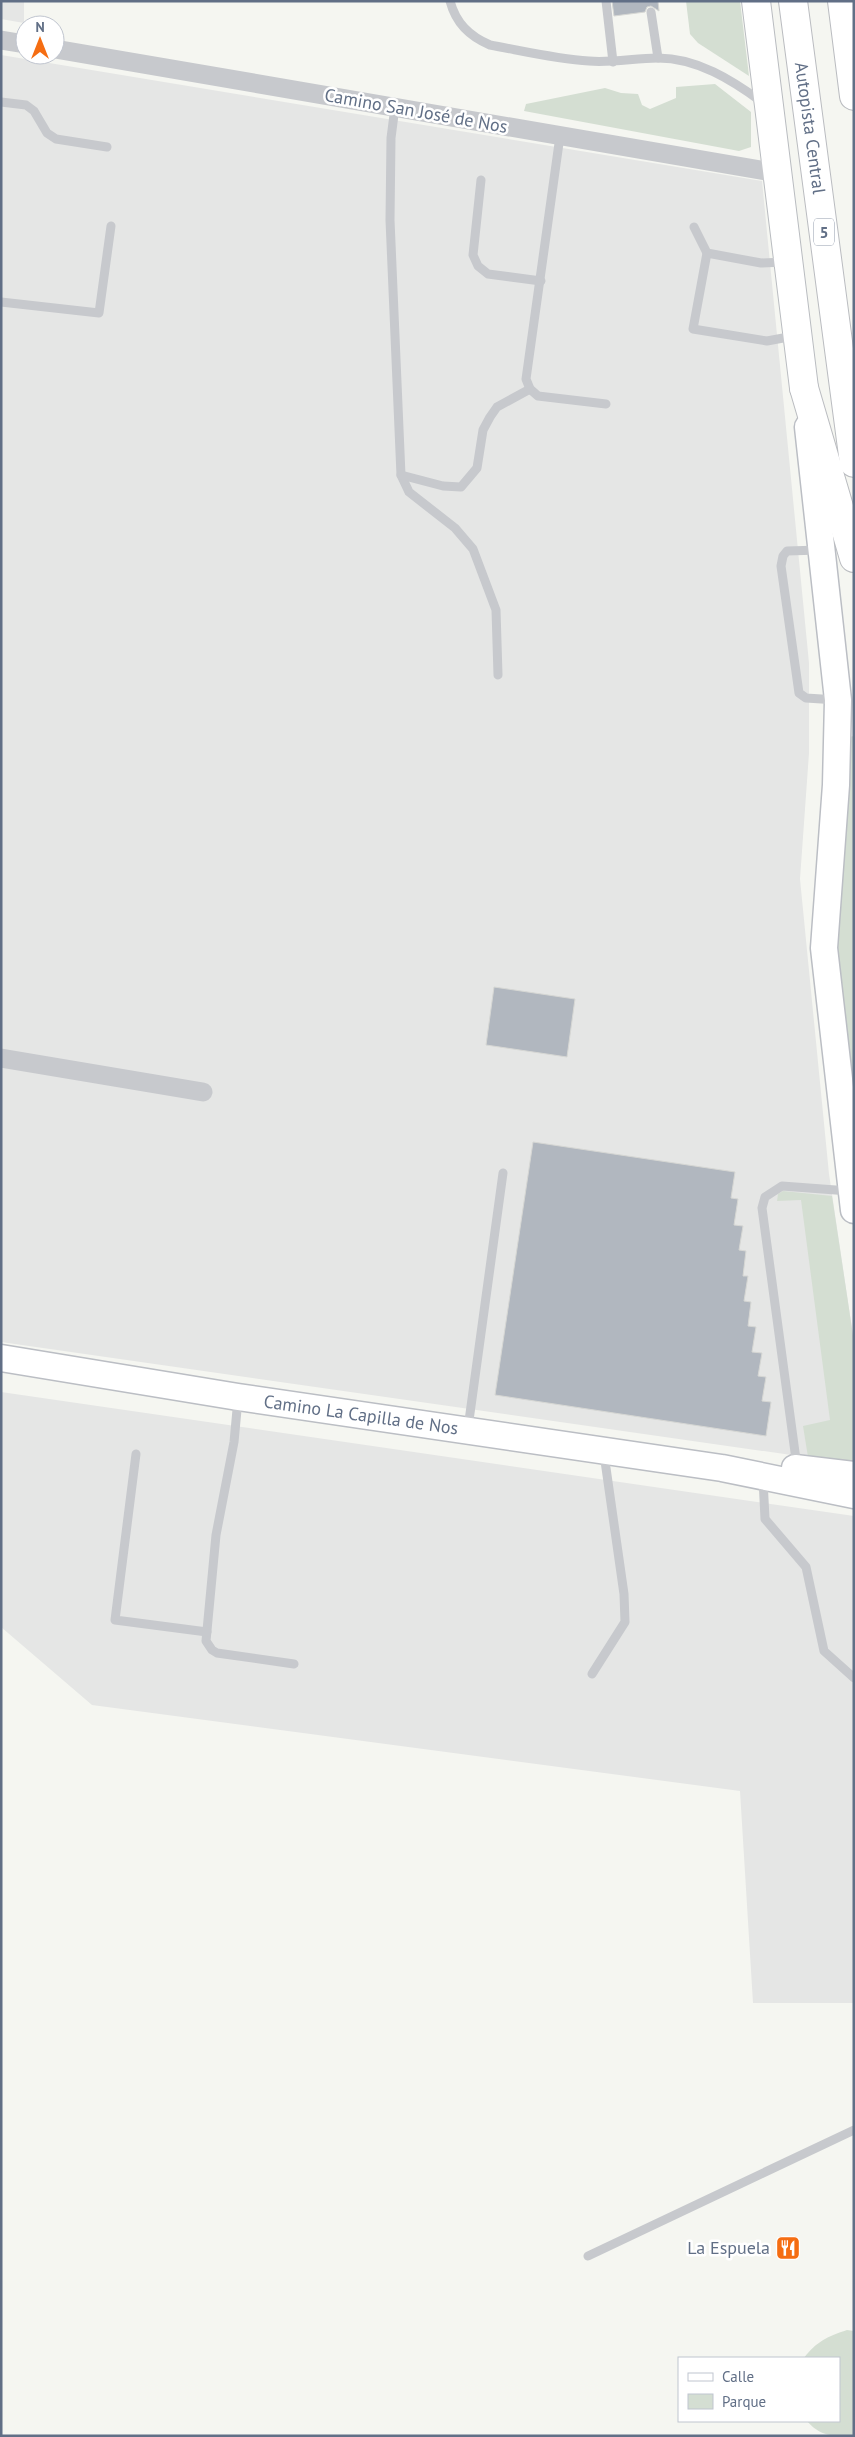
<svg xmlns="http://www.w3.org/2000/svg" width="855" height="2437" viewBox="0 0 855 2437" font-family="'PT Sans',sans-serif">
<style>
.built{fill:#e5e6e5}
.green{fill:#d4ded2}
.building{fill:#b1b7bf;stroke:#d6d7d4}
.lines{fill:none;stroke-linecap:round;stroke-linejoin:round}
.secondary-casing{stroke:#bbbec4;stroke-width:29}
.primary-casing{stroke:#b9bcc0;stroke-width:30}
.motorway-casing{stroke:#babcc0;stroke-width:30}
.service{stroke:#c7c9cd;stroke-width:9}
.minor{stroke:#c7c9cd;stroke-width:19}
.secondary{stroke:#fff;stroke-width:26}
.primary{stroke:#fff;stroke-width:28}
.motorway{stroke:#fff;stroke-width:28}
.labels{text-anchor:middle;stroke-width:5;stroke-linejoin:round;paint-order:stroke}
.shield{fill:#fff;stroke:#909aaa;stroke-width:1}
.shield-label{font-size:16px;font-weight:bold;fill:#616f86}
.street-label{font-size:18px;fill:#616f86;stroke:#fff}
.poi-label{font-size:18px;fill:#616f86;stroke:#fff;text-anchor:end}
</style>
<rect width="100%" height="100%" fill="#f5f6f1"/>
<!-- built -->
<g class="built">
<path d="M1 1H24V23L1 19Z"/>
<path d="M1 55 762 181 809 663V753L800 879 829 1174 854 1342V1464L1 1342Z"/>
<path d="M1 1392 854 1516V2009L853 2003H753L740 1791 92 1705 1 1627Z"/>
</g>
<!-- green -->
<g class="green">
<path d="M686 1H740L749 76 698 43 690 34Z"/>
<path d="M715 84 751 112V147L739 151 524 111 526 104 605 88 621 93 638 94 642 105 650 109 676 98V87Z"/>
<path d="M854 736V1131L838 1018 837 909 848 807 849 737Z"/>
<path d="M783 1191 832 1196 854 1342V1464L808 1457 803 1426 830 1420 801 1200 777 1201 778 1194Z"/>
<path d="M847 2330 854 2331V2436C832 2436 821 2437 807 2421H839V2358H804C816 2342 828 2336 847 2330Z"/>
</g>
<!-- building -->
<g class="building">
<path d="M612 1H658L659 11 651 6 647 7 645 12 614 16Z"/>
<path d="M494 987 575 999 567 1057 486 1045Z"/>
<path d="M533 1142 735 1172 731 1198 738 1199 734 1225 743 1226 739 1250 746 1251 743 1276H748L744 1301 751 1302 748 1326 756 1327 752 1352 762 1353 758 1376 766 1377 762 1401 771 1402 766 1436 495 1395Z"/>
</g>
<g class="lines">
<defs>
<g id="secondary">
<path d="M808 427 838 700 836 785 824 948 854 1210"/>
<path d="M1 1358 238 1397 722 1468 854 1495"/>
<path d="M795 1468 854 1475"/>
</g>
<path id="primary" d="M756 1 804 388"/>
<g id="motorway">
<path d="M793 1 854 463"/>
<path d="M842 1 854 96"/>
<path d="M804 388 854 558"/>
</g>
</defs>
<!-- secondary casing -->
<use href="#secondary" class="secondary-casing"/>
<!-- primary casing -->
<use href="#primary" class="primary-casing"/>
<!-- motorway casing -->
<use href="#motorway" class="motorway-casing"/>
<!-- service -->
<g class="service">
<path d="M450 1C456 23 469 36 490 45 523 51 556 59 589 61 612 63 635 58 658 58 697 58 732 80 762 102"/>
<path d="M606 1 613 62"/>
<path d="M651 12 658 58"/>
<path d="M1 102 26 105 34 111 47 133 56 139 107 147"/>
<path d="M395 107 391 138 390 220 401 475 409 492 455 528 473 549 496 610 498 675"/>
<path d="M560 136 526 379 530 389 538 396 606 404"/>
<path d="M481 180 473 255 478 266 488 274 541 281"/>
<path d="M694 227 707 253 761 263 785 262"/>
<path d="M707 253 693 329 767 341 794 336"/>
<path d="M1 302 99 313 111 226"/>
<path d="M401 475 443 486 461 487 477 468 483 430 490 417 497 407 530 389"/>
<path d="M820 550 787 551 783 556 781 566 799 693 806 698 837 700"/>
<path d="M238 1399 234 1442 216 1535 206 1641 212 1650 217 1653 294 1664"/>
<path d="M468 1428 503 1173"/>
<path d="M136 1454 115 1620 207 1632"/>
<path d="M797 1467 762 1208 765 1197 782 1186 849 1191"/>
<path d="M763 1479 765 1519 806 1567 824 1651 854 1678"/>
<path d="M592 1674 625 1622 624 1594 604 1454"/>
<path d="M588 2256 854 2130"/>
</g>
<!-- minor -->
<g class="minor">
<path d="M1 40 25 44"/>
<path d="M55 49 778 173"/>
<path d="M1 1058 203 1092"/>
</g>
<!-- secondary -->
<use href="#secondary" class="secondary"/>
<!-- primary -->
<use href="#primary" class="primary"/>
<!-- motorway -->
<use href="#motorway" class="motorway"/>
</g>
<!-- icons -->
<defs>
<symbol id="restaurant-square" viewBox="-11 -11 22 22"><rect x="-9" y="-9" width="18" height="18" rx="4" fill="#f56d12" stroke="#fff"/><path d="M-5-6h1v4h1v-4h1v4h1v-4h1v5L-1.5 .5V6h-2V.5L-5-1ZM5-6V6H3V1.5H1.5Q1.5-4 5-6Z" fill="#fff"/></symbol>
</defs>
<g fill-rule="evenodd">
<use href="#restaurant-square" x="774" y="2234" width="28" height="28"/>
</g>
<g class="labels">
<!-- shield labels -->
<rect class="shield" x="814" y="218.5" width="20" height="27" rx="4"/>
<g class="shield-label">
<text x="824" y="238">5</text>
</g>
<!-- street labels -->
<g class="street-label">
<text transform="translate(416 111) rotate(10)" y="6">Camino San José de Nos</text>
<text transform="translate(810 128) rotate(82)" y="6">Autopista Central</text>
<text transform="translate(361 1415) rotate(8)" y="6">Camino La Capilla de Nos</text>
</g>
<!-- poi labels -->
<g class="poi-label">
<text x="770" y="2254">La Espuela</text>
</g>
</g>
<!-- border -->
<rect width="855" height="2437" fill="none" stroke="#616f86" stroke-width="5"/>
<!-- legend -->
<rect x="678" y="2357" width="162" height="65" fill="#ffffff" stroke="#c0c5cf"/>
<rect x="688" y="2373" width="25" height="8" fill="#ffffff" stroke="#c0c5cf"/>
<text x="722" y="2382" font-size="15" fill="#616f86">Calle</text>
<rect x="688" y="2394" width="25" height="15" fill="#d4ded2" stroke="#c0c5cf"/>
<text x="722" y="2407" font-size="15" fill="#616f86">Parque</text>
<!-- north arrow -->
<g transform="translate(40 40)"><circle r="24" fill="#ffffff" stroke="#c0c5cf"/>
<path d="M0-4L9 19L0 12L-9 19Z" fill="#f56d12"/>
<text y="-8" font-size="14" font-weight="bold" text-anchor="middle" fill="#616f86">N</text>
</g>
</svg>
